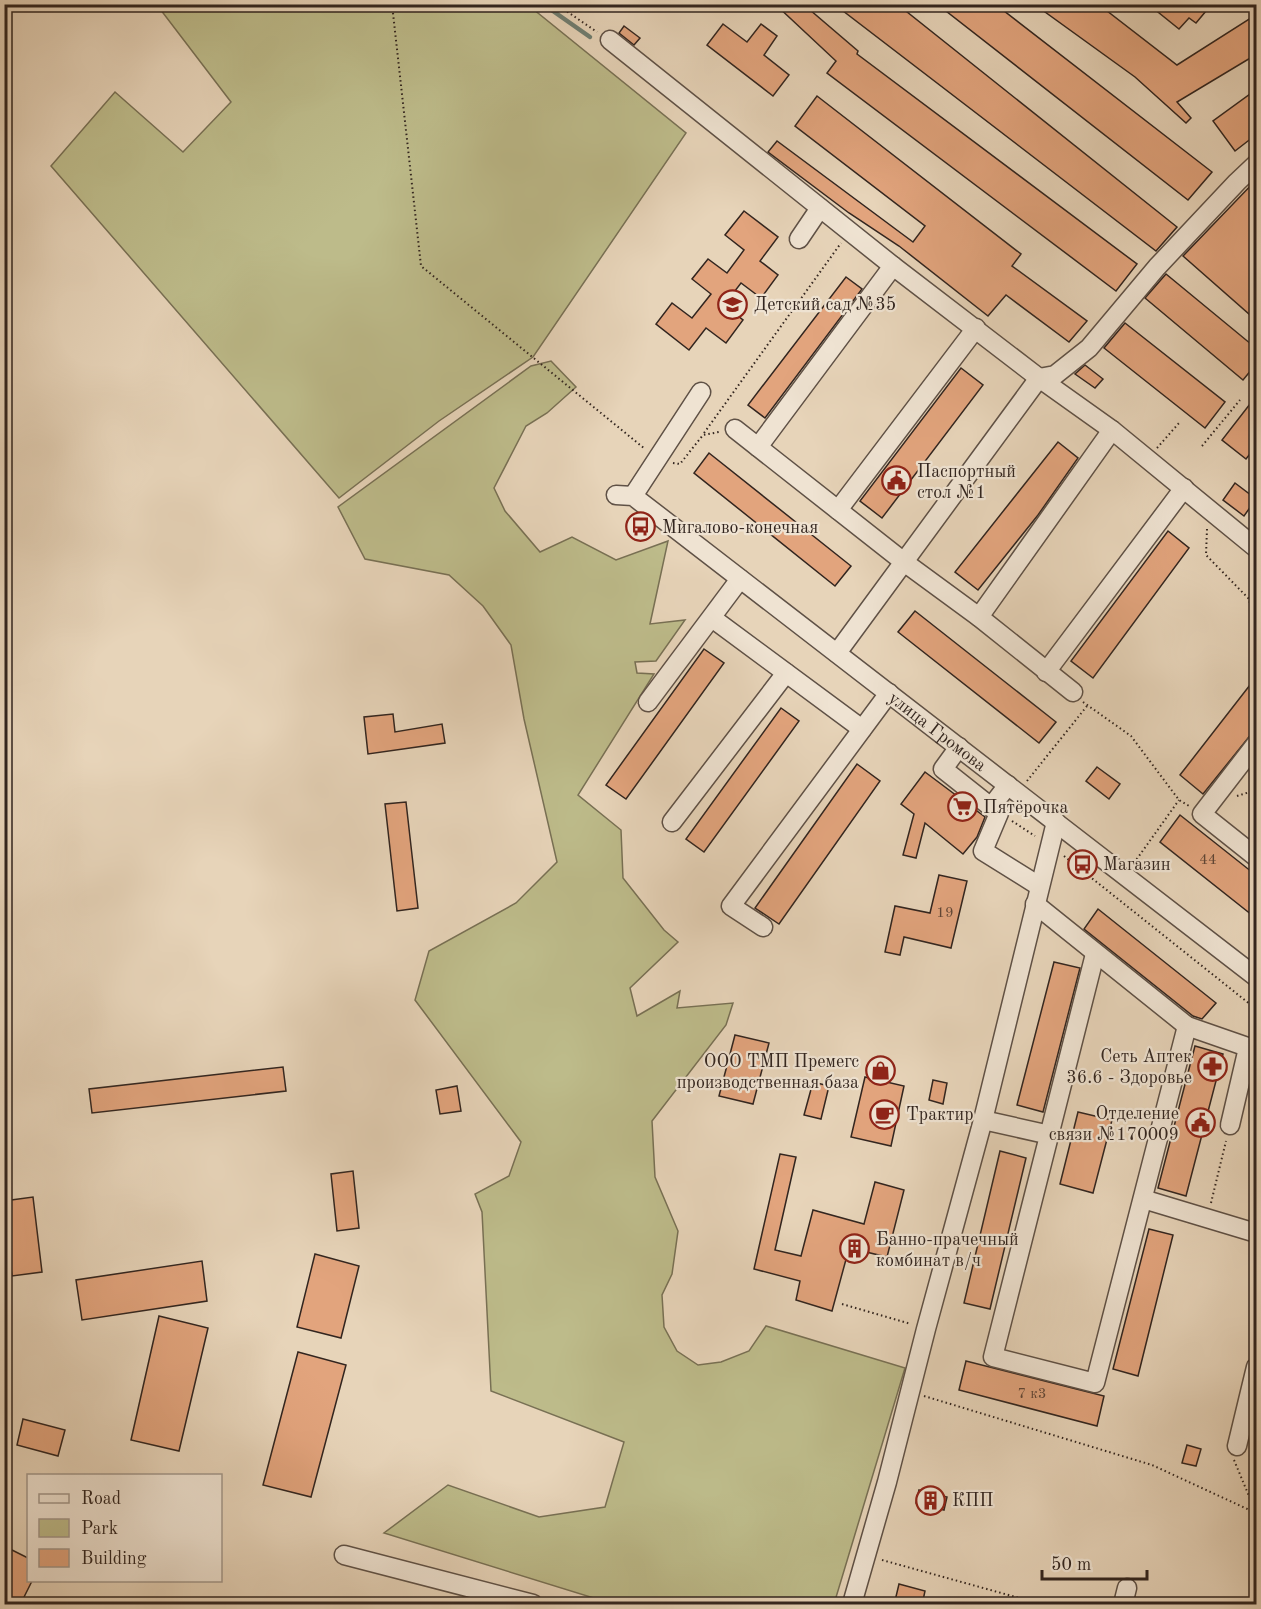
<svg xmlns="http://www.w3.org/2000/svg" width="1261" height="1609" viewBox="0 0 1261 1609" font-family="'Old Standard TT',serif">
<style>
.green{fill:#bdbb8a;stroke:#787054;stroke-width:1.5}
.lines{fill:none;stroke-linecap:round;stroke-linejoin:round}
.stream{stroke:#6f7e72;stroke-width:4.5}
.building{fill:#e2a47d;stroke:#32251f;stroke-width:1.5}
.minor-casing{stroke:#5f5146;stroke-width:21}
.path{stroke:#32251f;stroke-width:2;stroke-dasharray:1.5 3;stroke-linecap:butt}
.minor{stroke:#efe3d2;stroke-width:18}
.labels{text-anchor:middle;stroke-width:4.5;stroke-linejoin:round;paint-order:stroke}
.number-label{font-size:15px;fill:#5e4536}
.poi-label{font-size:18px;fill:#32251f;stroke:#efe3d2;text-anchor:start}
.street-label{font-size:18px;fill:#32251f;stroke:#efe3d2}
</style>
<rect width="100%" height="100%" fill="#e7d4b9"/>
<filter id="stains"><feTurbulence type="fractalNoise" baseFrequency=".00333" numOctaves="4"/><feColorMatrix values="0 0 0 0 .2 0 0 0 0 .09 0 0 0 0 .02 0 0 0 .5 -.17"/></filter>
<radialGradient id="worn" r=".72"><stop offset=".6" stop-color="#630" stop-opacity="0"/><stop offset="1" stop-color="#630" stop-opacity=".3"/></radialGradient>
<!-- green -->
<g class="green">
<path d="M157 5H528L686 133 533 357 439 421 339 498 51 166 115 92 183 152 231 102Z"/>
<path d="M551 361 576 387 547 413 526 426 494 488 505 511 540 552 572 537 616 560 668 541 650 624 685 620 656 661 635 662 637 673 654 674 578 795 621 830 623 878 664 930 678 942 630 988 637 1016 680 991 677 1008 733 1003 726 1025 652 1121 655 1177 678 1231 672 1274 662 1295 664 1327 677 1351 698 1365 721 1362 749 1351 766 1326 905 1368 834 1604H613L384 1533 448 1485 539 1517 605 1507 624 1442 491 1391 482 1212 475 1194 509 1176 521 1142 415 1000 429 951 516 903 557 862 524 719 511 645 483 606 449 575 365 559 338 507 531 366Z"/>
</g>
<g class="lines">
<!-- stream -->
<path class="stream" d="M543 4 590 37"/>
</g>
<!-- building -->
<g class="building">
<path d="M775 4H803L858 51 857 54 1137 264 1116 291 827 73 836 61Z"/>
<path d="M834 4H897L1177 227 1156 251Z"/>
<path d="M937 4H995L1212 172 1188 200Z"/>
<path d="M1034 4H1098L1177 65 1257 14V54L1177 102 1191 118 1186 123 1135 77Z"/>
<path d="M1148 4H1198L1206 11 1196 23 1189 18 1179 29Z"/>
<path d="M723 24 747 42 761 24 777 36 764 55 789 75 773 96 707 45Z"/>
<path d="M624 26 640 38 634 45 619 33Z"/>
<path d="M1257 89V134L1235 151 1213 121Z"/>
<path d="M817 96 1021 254 1012 266 1087 321 1069 342 1006 295 988 316 899 246 849 213 768 152 777 141 913 242 925 226 795 126Z"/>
<path d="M1257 179V321L1183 256Z"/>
<path d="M744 211 778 237 760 261 778 275 761 298 741 283 724 305 743 320 726 343 706 328 689 350 656 324 672 303 692 318 711 294 692 279 708 259 727 273 744 250 725 235Z"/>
<path d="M1166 274 1257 349V363L1243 380 1145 298Z"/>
<path d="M846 277 862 289 765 418 748 405Z"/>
<path d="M1125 323 1225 402 1205 428 1104 348Z"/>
<path d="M1085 365 1103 379 1095 388 1075 374Z"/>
<path d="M961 368 983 385 882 518 860 501Z"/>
<path d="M1257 395V445L1246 459 1222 440Z"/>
<path d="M1058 442 1078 458 1038 515 978 590 955 572Z"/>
<path d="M709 453 851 566 835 586 694 473Z"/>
<path d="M1235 483 1256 499 1244 516 1223 500Z"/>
<path d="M1168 531 1189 548 1093 678 1071 661Z"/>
<path d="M915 611 1056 722 1039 743 898 632Z"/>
<path d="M704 649 724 663 626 799 606 785Z"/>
<path d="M1257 676V727L1203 794 1180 775Z"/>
<path d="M781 708 799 721 704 852 686 839Z"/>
<path d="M393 714 395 732 442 724 445 743 368 754 364 717Z"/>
<path d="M857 764 880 781 779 924 755 908Z"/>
<path d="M1097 767 1120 784 1109 799 1086 781Z"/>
<path d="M925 772 985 817 977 837 963 854 925 823 916 858 903 855 914 814 901 804Z"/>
<path d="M406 802 418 908 397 911 385 804Z"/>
<path d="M1180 815 1257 876V919L1160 842Z"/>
<path d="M939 875 967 881 951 948 904 937 900 955 885 952 895 906 930 913Z"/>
<path d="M1098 909 1216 1003 1202 1019 1193 1016 1084 929Z"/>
<path d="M1054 962 1080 968 1043 1112 1017 1105Z"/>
<path d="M735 1035 769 1043 753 1104 719 1096Z"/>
<path d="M1195 1046 1223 1054 1186 1196 1158 1188Z"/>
<path d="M283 1067 286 1091 92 1113 89 1089Z"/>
<path d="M865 1077 904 1086 891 1146 851 1137Z"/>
<path d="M933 1080 947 1083 943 1104 929 1100Z"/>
<path d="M813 1082 829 1086 821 1119 804 1115Z"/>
<path d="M457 1086 461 1111 440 1114 436 1090Z"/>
<path d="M1078 1112 1112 1120 1093 1193 1060 1184Z"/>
<path d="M1000 1151 1026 1158 990 1309 964 1303Z"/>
<path d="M780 1154 796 1157 775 1250 801 1256 813 1210 864 1224 875 1182 904 1190 887 1257 866 1252 865 1256 848 1252 832 1311 796 1300 800 1281 754 1269Z"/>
<path d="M353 1171 359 1228 337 1231 331 1174Z"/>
<path d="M33 1197 42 1272 12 1276 4 1217V1201Z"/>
<path d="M1149 1229 1173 1235 1138 1376 1113 1369Z"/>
<path d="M315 1254 359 1266 341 1338 297 1327Z"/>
<path d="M202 1261 207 1301 82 1320 76 1280Z"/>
<path d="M159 1316 208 1328 179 1451 131 1440Z"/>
<path d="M298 1352 346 1365 311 1497 263 1485Z"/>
<path d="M966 1361 1104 1396 1097 1426 959 1390Z"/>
<path d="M23 1419 65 1430 58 1456 17 1445Z"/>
<path d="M1187 1445 1201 1449 1196 1466 1182 1463Z"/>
<path d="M919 1490 947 1497 944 1510 916 1503Z"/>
<path d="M4 1546 28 1558V1581H32L20 1605H4Z"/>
<path d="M899 1584 925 1591 922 1605H894Z"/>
</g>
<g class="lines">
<defs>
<g id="minor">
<path d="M610 40 893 266 1039 378 1112 430 1256 548"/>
<path d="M799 239 820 208"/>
<path d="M735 429 904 562 979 617 1073 692"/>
<path d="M758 447 893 266"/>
<path id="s1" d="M616 495 633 496 1256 977"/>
<path d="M633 496 701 392"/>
<path d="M838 510 976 328"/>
<path d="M979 617 1112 430"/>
<path d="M712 618 862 729"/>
<path d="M837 653 1039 378 1055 375 1089 348 1157 267 1237 182 1256 164"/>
<path d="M1046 672 1184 488"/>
<path d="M648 702 740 579"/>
<path d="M1256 744 1202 814 1256 857"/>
<path d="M959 747 943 769 991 807 1008 785"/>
<path d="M991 807 999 813 983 851 1039 886"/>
<path d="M672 822 786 673"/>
<path d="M1035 904 1187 1026"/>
<path d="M763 927 731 906 889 693"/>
<path d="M1095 954 993 1357 1095 1383 1187 1026 1256 1050"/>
<path d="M983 1120 1050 1135"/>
<path d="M1230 1125 1248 1048"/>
<path d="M1143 1199 1256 1233"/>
<path d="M1237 1446 1256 1367"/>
<path d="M344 1555 533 1604"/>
<path d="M852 1604 887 1482 926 1329 983 1120 1056 822"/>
<path d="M1123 1604 1127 1588"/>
</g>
</defs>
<!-- minor casing -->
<use href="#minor" class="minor-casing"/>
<!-- path -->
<g class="path">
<path d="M392 4 421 266 645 449"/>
<path d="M556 4 597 32"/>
<path d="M704 433 841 243"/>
<path d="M1202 446 1240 400"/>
<path d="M1157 448 1179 423"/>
<path d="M673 463 680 464 703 435 719 432"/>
<path d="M1207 529 1206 555 1249 599 1256 635"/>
<path d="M1083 702 1131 736 1179 800 1189 806"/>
<path d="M1027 781 1087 706"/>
<path d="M1237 796 1256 790"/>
<path d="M1012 821 1035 836"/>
<path d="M1064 856 1256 1009"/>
<path d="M1134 863 1179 800"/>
<path d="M1211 1203 1226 1141"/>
<path d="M842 1304 911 1324"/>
<path d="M924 1396 1152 1465 1256 1513"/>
<path d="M1234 1460 1256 1513"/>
<path d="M882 1560 1041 1604"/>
</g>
<!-- minor -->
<use href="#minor" class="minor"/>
</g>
<!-- icons -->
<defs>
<symbol id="school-ring" viewBox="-11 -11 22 22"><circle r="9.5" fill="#efe3d2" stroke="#8f2418" stroke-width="1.5"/><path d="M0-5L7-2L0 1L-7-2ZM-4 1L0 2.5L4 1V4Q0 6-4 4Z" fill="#8f2418"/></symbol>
<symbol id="civic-ring" viewBox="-11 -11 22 22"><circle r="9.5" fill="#efe3d2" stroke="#8f2418" stroke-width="1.5"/><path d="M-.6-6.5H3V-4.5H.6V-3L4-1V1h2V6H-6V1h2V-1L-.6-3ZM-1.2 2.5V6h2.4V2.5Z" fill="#8f2418"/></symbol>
<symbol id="bus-ring" viewBox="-11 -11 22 22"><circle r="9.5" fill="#efe3d2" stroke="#8f2418" stroke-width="1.5"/><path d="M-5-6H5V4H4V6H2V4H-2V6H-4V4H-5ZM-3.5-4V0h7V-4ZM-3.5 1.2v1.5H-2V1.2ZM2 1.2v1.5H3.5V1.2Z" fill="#8f2418"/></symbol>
<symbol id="supermarket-ring" viewBox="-11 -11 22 22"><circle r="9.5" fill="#efe3d2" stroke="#8f2418" stroke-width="1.5"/><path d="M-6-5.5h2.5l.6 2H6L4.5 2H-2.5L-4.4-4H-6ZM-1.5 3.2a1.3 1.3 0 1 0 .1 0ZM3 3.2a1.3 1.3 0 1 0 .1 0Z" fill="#8f2418"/></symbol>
<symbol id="pharmacy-ring" viewBox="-11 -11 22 22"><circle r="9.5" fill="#efe3d2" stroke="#8f2418" stroke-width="1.5"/><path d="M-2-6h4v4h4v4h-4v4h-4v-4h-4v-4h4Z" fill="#8f2418"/></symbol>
<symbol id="shop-ring" viewBox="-11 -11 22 22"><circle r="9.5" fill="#efe3d2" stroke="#8f2418" stroke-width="1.5"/><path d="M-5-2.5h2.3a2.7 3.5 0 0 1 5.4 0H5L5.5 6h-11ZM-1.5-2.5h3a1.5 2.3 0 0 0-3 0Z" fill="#8f2418"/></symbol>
<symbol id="cafe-ring" viewBox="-11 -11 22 22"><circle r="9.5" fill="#efe3d2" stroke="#8f2418" stroke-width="1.5"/><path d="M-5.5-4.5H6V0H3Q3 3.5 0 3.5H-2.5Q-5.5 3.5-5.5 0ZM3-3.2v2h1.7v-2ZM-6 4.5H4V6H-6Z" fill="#8f2418"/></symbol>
<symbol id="building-ring" viewBox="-11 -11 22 22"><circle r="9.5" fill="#efe3d2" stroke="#8f2418" stroke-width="1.5"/><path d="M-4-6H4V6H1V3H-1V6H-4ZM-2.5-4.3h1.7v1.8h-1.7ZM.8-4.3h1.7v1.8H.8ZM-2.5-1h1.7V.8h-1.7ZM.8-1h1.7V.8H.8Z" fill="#8f2418"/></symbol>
</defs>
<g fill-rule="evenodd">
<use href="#school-ring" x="716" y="288" width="33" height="33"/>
<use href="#civic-ring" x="880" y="464" width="33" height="33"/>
<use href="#bus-ring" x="624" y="510" width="33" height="33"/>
<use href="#supermarket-ring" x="946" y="790" width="33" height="33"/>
<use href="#bus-ring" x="1066" y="848" width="33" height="33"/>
<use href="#pharmacy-ring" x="1196" y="1050" width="33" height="33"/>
<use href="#shop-ring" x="864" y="1054" width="33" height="33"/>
<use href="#cafe-ring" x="868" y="1098" width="33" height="33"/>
<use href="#civic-ring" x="1184" y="1106" width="33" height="33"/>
<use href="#building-ring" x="838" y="1232" width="33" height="33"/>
<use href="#building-ring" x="914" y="1484" width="33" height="33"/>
</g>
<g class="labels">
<!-- number labels -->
<g class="number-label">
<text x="1208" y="864">44</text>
<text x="945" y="917">19</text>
<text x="1032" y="1398">7 к3</text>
</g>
<!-- poi labels -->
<g class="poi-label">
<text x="754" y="310">Детский сад №35</text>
<text x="917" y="477">Паспортный<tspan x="917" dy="21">стол №1</tspan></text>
<text x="662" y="533">Мигалово-конечная</text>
<text x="983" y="813">Пятёрочка</text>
<text x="1103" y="870">Магазин</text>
<text x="1192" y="1062" text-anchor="end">Сеть Аптек<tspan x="1192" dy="21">36.6 - Здоровье</tspan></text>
<text x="859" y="1067" text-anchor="end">ООО ТМП Премегс<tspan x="859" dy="21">производственная база</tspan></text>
<text x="1179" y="1119" text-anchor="end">Отделение<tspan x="1179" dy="21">связи №170009</tspan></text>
<text x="906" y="1120">Трактир</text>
<text x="876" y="1245">Банно-прачечный<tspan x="876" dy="21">комбинат в/ч</tspan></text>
<text x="952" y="1506">КПП</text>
</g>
<!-- street labels -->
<g class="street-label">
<text dy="6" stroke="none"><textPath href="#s1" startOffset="402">улица Громова</textPath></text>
</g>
</g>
<!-- margin -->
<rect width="1261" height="1609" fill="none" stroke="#e7d4b9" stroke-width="24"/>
<rect x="6" y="6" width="1249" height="1597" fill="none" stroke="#32251f" stroke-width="3"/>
<rect x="12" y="12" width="1237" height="1585" fill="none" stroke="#32251f" stroke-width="1.5"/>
<!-- legend -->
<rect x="27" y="1474" width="195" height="108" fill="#efe3d2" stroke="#a3978a" stroke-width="1.5"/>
<rect x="39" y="1494" width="30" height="9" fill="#efe3d2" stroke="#a3978a" stroke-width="1.5"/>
<text x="81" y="1504" font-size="18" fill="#32251f">Road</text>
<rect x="39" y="1519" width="30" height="18" fill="#bdbb8a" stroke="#a3978a" stroke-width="1.5"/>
<text x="81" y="1534" font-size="18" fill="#32251f">Park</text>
<rect x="39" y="1549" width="30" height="18" fill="#e2a47d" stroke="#a3978a" stroke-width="1.5"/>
<text x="81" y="1564" font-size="18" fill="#32251f">Building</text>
<!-- scale -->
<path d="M1042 1570v9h105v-9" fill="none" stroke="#32251f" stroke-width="3"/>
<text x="1051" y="1570" font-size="18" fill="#32251f" stroke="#efe3d2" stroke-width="4.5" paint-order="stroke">50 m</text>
<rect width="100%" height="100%" filter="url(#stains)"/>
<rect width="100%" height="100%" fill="url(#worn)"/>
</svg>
